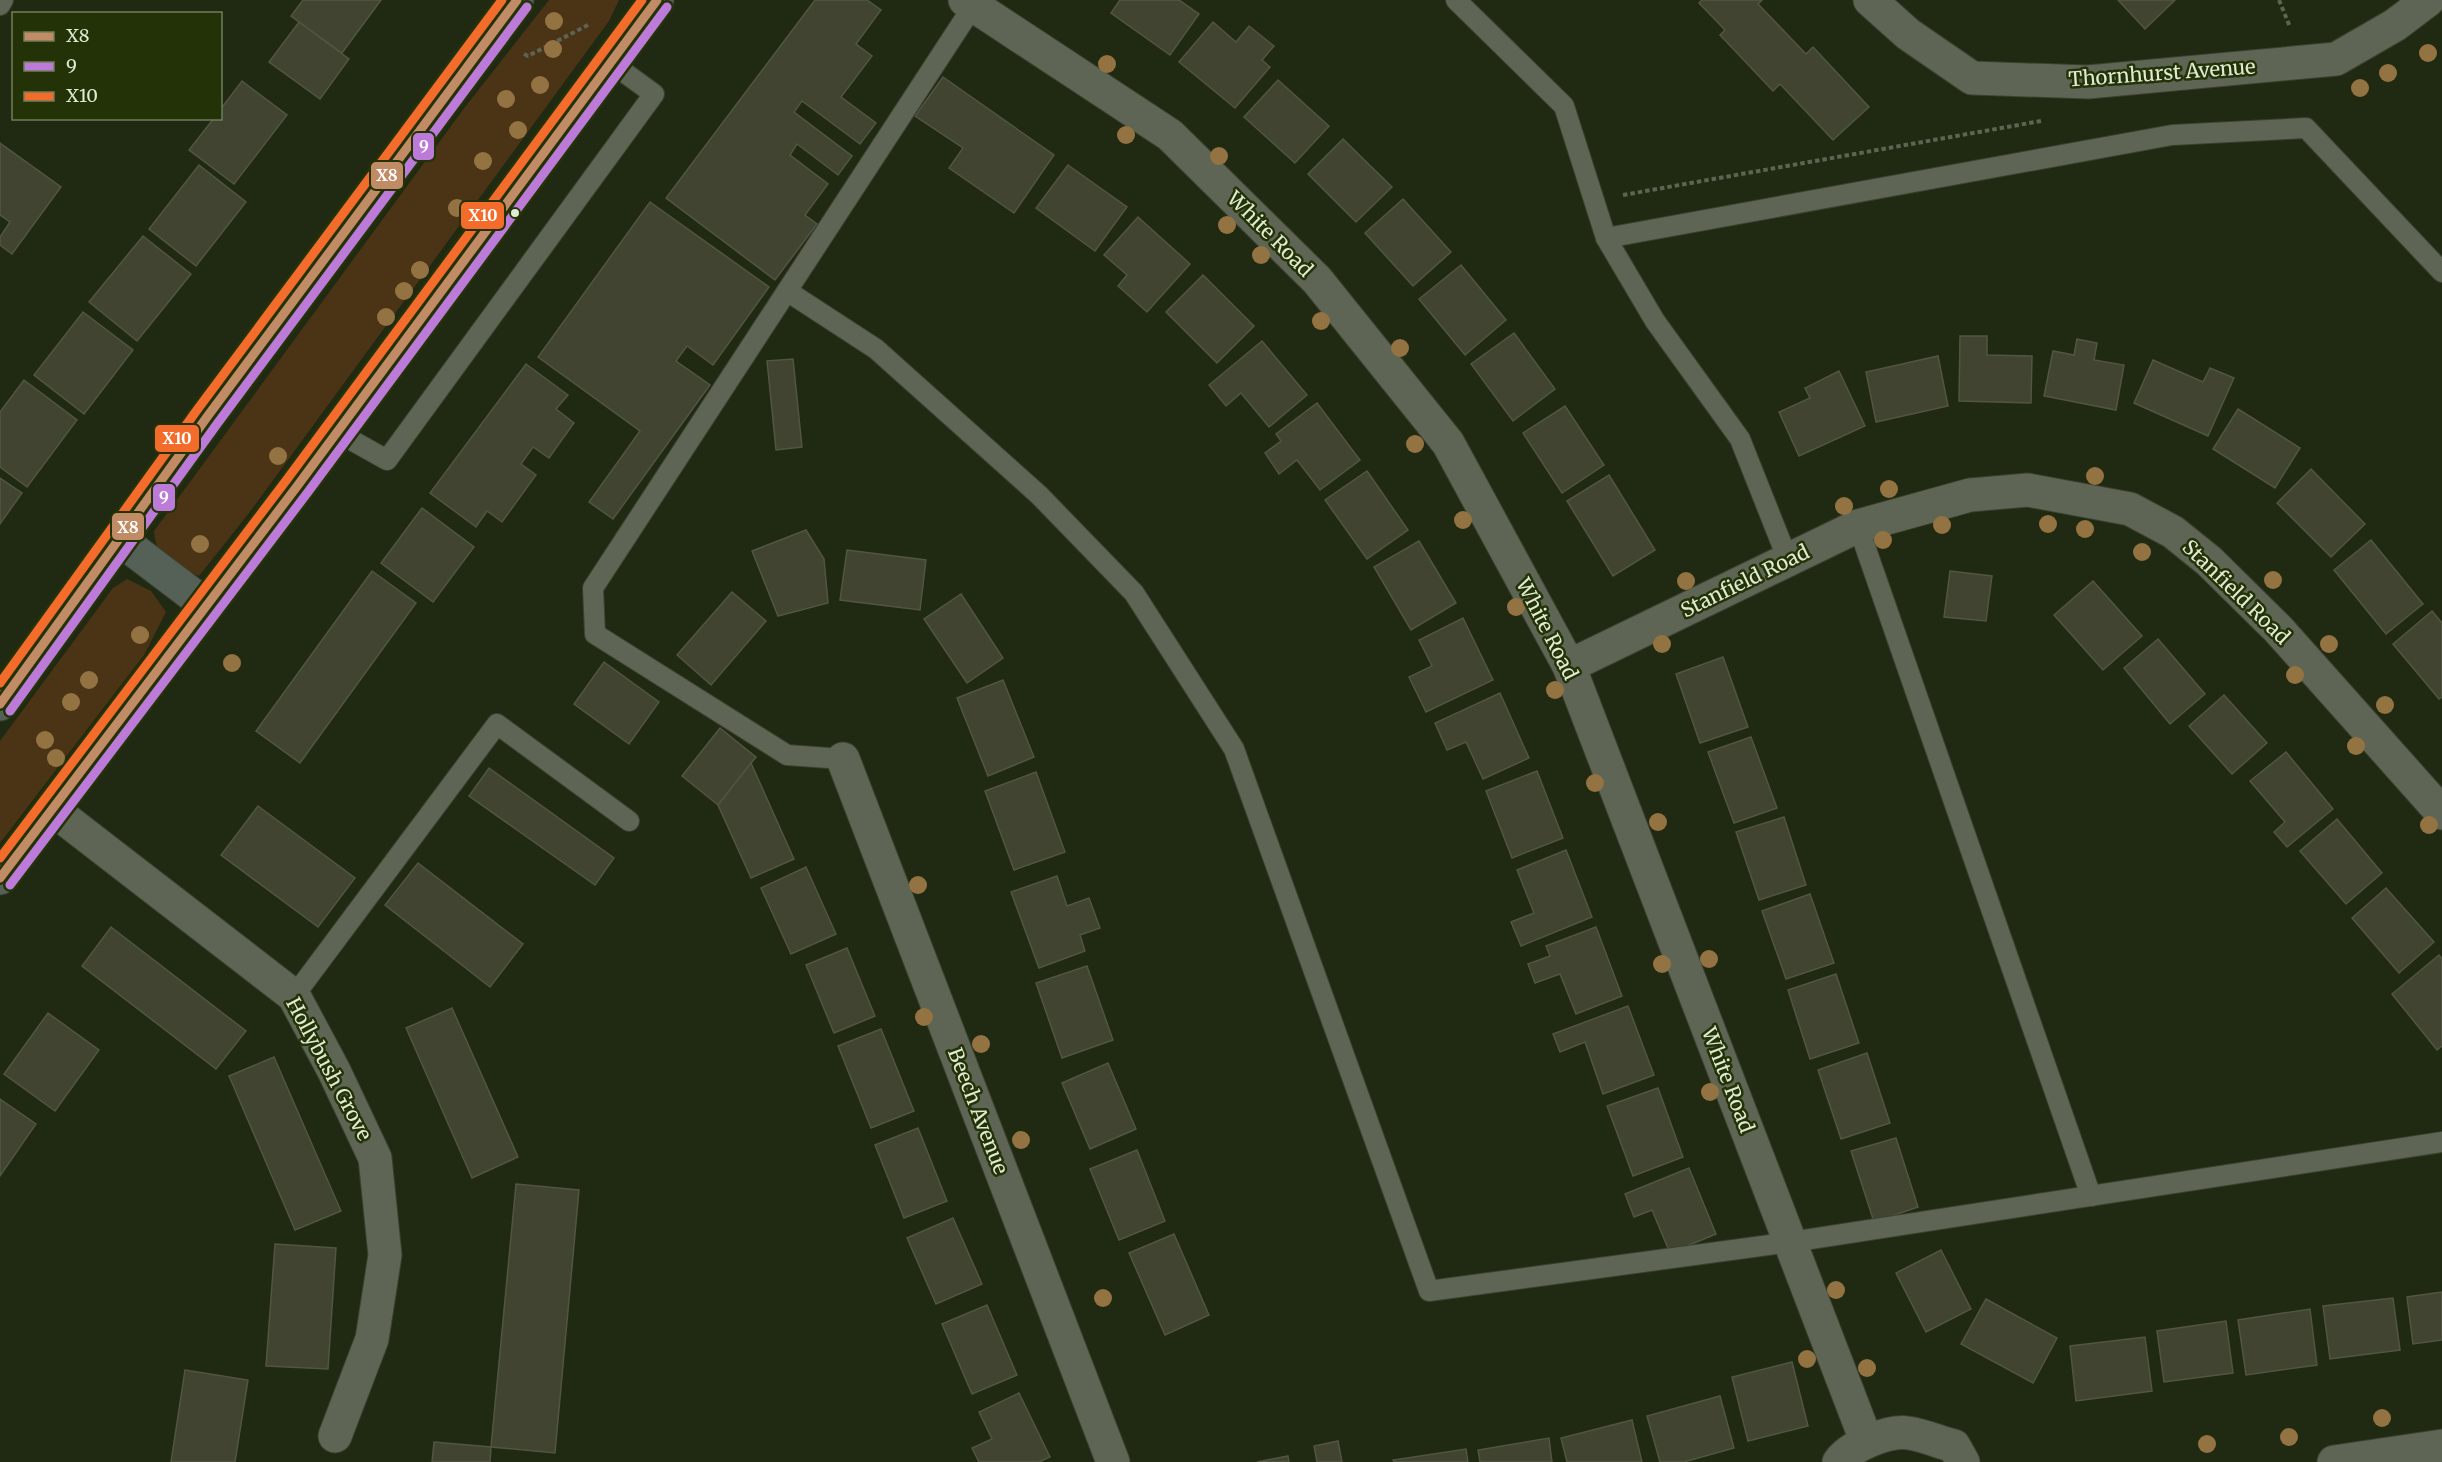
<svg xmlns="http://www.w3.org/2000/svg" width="2442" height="1462" viewBox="0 0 2442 1462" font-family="Merriweather,serif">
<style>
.green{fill:#4b3415}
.building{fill:#404431;stroke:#525541;stroke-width:1.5}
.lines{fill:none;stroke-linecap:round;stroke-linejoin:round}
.lane-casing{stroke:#3b4130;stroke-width:22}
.street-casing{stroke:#3b4130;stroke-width:35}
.highway-casing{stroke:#3b4130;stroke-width:35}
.path{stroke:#5d6453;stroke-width:4;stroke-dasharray:4.5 3;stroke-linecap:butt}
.lane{stroke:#5e6554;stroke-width:20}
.street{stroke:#5e6554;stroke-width:33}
.highway{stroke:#556057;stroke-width:33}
.bus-1-casing{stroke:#243307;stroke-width:14}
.bus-2-casing{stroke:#243307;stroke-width:14}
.bus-3-casing{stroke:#243307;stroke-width:14}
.bus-1{stroke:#c18c65;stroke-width:9}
.bus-2{stroke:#bd7bd9;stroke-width:9}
.bus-3{stroke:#f36c2b;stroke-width:9}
.tree{fill:#947342}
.bus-dot{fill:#e1ebd3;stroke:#243307;stroke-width:2}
.labels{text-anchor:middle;stroke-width:5;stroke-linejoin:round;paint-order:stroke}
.street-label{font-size:20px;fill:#e1ebd3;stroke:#243307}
.line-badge{stroke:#243307;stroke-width:2}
.badge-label{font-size:16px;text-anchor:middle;font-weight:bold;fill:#fff}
</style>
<rect width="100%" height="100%" fill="#202911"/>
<!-- green -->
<g class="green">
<path d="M549 0H619L609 21 249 513 199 576C177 565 155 559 154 531L465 107Z"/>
<path d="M127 579 151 591 166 612 144 655 0 843V741L113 588Z"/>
</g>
<!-- building -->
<g class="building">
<path d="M303 0H381L342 53 291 16Z"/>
<path d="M815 0H867L881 10 856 44 872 56 841 97 876 123 860 144 802 101 794 112 852 156 838 175 797 144 790 155 828 184 805 215 817 224 775 280 666 198Z"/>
<path d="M1120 0H1179L1199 14 1170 55 1111 13Z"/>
<path d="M1702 0H1762L1758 4 1806 54 1813 47 1869 107 1833 140 1780 84 1773 91 1720 35 1725 30 1699 3Z"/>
<path d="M2118 0H2175L2145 29Z"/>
<path d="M299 22 349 59 320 99 269 62Z"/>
<path d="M1213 22 1236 42 1249 26 1274 46 1262 60 1270 67 1235 108 1179 62Z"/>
<path d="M943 77 1054 155 1014 213 949 168 963 148 915 116Z"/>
<path d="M1278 80 1329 126 1295 163 1244 117Z"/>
<path d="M242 81 287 115 234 184 189 150 214 118H220V110Z"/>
<path d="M1343 139 1392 187 1356 222 1308 174Z"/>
<path d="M0 143 61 187 12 254 0 245V237L10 222 0 215Z"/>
<path d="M199 165 246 202 196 266 149 229Z"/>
<path d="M1068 165 1127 207 1095 251 1036 208Z"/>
<path d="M1403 199 1451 252 1413 286 1365 233Z"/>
<path d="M650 202 769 287 713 365 687 346 676 361 710 385 613 519 589 502 640 431 538 357Z"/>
<path d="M1138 217 1190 264 1147 312 1118 286 1127 275 1104 255Z"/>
<path d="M143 236 191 274 137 341 89 302Z"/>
<path d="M1461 265 1506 320 1465 355 1419 299Z"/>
<path d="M1203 275 1254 326 1217 363 1166 312Z"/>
<path d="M83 312 133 350 84 414 34 375Z"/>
<path d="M1514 333 1555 389 1513 421 1471 364Z"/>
<path d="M1960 336H1987V355L2032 356 2031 403 1959 401Z"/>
<path d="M2077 339 2097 343 2094 360 2124 365 2116 410 2044 396 2053 351 2074 355Z"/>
<path d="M1262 341 1307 395 1269 427 1241 393 1226 406 1209 385Z"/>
<path d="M1938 356 1948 406 1876 422 1866 372Z"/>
<path d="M793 359 802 447 776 450 767 361Z"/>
<path d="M2153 360 2203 382 2210 368 2234 378 2208 436 2134 403Z"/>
<path d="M526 364 568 395 556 409 574 423 549 458 533 447 521 464 536 475 502 522 487 511 476 527 430 493Z"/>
<path d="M1839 371 1865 426 1799 456 1779 412 1810 398 1805 388Z"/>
<path d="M24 380 77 420 27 487 0 467V412Z"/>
<path d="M1317 403 1360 460 1320 490 1297 460 1279 474 1265 453 1281 441 1276 434Z"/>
<path d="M1565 406 1604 465 1562 493 1523 433Z"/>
<path d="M2238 409 2300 448 2275 488 2213 449Z"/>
<path d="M2311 469 2365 524 2331 557 2277 503Z"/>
<path d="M1367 471 1408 530 1367 559 1325 500Z"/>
<path d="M1609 475 1655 550 1613 576 1567 501Z"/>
<path d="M0 478 22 493 0 524Z"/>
<path d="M422 508 474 547 433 602 381 563Z"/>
<path d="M806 530 824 559 828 603 778 616 752 551Z"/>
<path d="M2371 540 2423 604 2386 634 2334 570Z"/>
<path d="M1419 541 1456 603 1411 630 1374 567Z"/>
<path d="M847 550 926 560 920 610 840 600Z"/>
<path d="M372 571 416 603 300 763 256 731Z"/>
<path d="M1950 571 1992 576 1986 621 1944 617Z"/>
<path d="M2093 581 2142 636 2103 670 2054 615Z"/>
<path d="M732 592 766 621 711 685 677 655Z"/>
<path d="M961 594 1003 658 967 683 924 619Z"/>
<path d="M2432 611 2442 623V697L2439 699 2393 644Z"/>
<path d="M1463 618 1493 680 1426 712 1409 677 1432 666 1419 640Z"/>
<path d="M2158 639 2205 694 2170 724 2124 668Z"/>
<path d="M1723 657 1748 727 1700 743 1676 674Z"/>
<path d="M604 662 659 702 629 744 574 704Z"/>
<path d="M1003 680 1034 757 988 776 957 698Z"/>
<path d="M1500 693 1529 758 1483 779 1466 742 1447 750 1435 723Z"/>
<path d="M2224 695 2267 743 2232 774 2189 726Z"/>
<path d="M720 728 756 757 718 805 682 776Z"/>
<path d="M1751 737 1777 808 1734 823 1708 752Z"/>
<path d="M2286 752 2333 809 2287 847 2274 832 2285 822 2250 781Z"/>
<path d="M751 763 794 859 751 878 718 805Z"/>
<path d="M489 768 614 858 595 885 469 796Z"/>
<path d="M1537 771 1563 838 1512 858 1486 791Z"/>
<path d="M1036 772 1065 852 1014 870 985 791Z"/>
<path d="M258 806 355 878 318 927 221 855Z"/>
<path d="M1784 817 1806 885 1759 900 1736 832Z"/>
<path d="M2337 819 2382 873 2346 904 2300 851Z"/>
<path d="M1566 850 1592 917 1521 946 1511 922 1534 913 1517 870Z"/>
<path d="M418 863 523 944 490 987 385 905Z"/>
<path d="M806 867 836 934 791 954 761 888Z"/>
<path d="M1057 876 1067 906 1089 898 1100 928 1080 935 1085 951 1039 968 1011 892Z"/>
<path d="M2386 888 2434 942 2399 973 2352 918Z"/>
<path d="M1810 894 1834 963 1786 979 1762 911Z"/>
<path d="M111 927 246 1031 216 1069 82 966Z"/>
<path d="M1596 927 1622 996 1576 1014 1560 974 1535 983 1528 964 1550 956 1546 946Z"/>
<path d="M847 948 875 1016 834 1033 806 965Z"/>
<path d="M2439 955 2442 959V1046L2437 1050 2392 994Z"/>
<path d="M1087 966 1113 1040 1062 1058 1036 983Z"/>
<path d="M1836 974 1859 1043 1810 1059 1788 990Z"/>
<path d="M1628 1006 1654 1075 1603 1094 1585 1042 1560 1052 1553 1034Z"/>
<path d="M452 1008 518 1157 472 1178 406 1028Z"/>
<path d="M48 1013 99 1050 55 1111 4 1074Z"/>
<path d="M881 1029 914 1111 871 1128 838 1046Z"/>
<path d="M1867 1053 1890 1123 1841 1139 1818 1070Z"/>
<path d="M274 1057 341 1211 295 1230 229 1076Z"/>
<path d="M1108 1063 1136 1129 1090 1149 1062 1083Z"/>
<path d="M1658 1088 1683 1157 1633 1176 1607 1106Z"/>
<path d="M0 1099 36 1124 0 1176Z"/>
<path d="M918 1128 947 1201 904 1218 875 1145Z"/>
<path d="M1896 1138 1918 1207 1874 1222 1851 1151Z"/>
<path d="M1137 1150 1165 1221 1119 1240 1090 1169Z"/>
<path d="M1689 1168 1716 1234 1670 1253 1652 1210 1634 1217 1625 1194Z"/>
<path d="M516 1184 579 1190 555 1453 491 1447Z"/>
<path d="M953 1218 982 1284 936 1304 907 1238Z"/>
<path d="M1174 1234 1209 1315 1165 1335 1129 1253Z"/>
<path d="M275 1244 336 1248 328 1369 266 1366Z"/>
<path d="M1941 1250 1971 1309 1926 1332 1896 1273Z"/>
<path d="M2442 1292V1340L2413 1344 2407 1297Z"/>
<path d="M2393 1298 2400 1350 2330 1359 2323 1306Z"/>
<path d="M1986 1299 2057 1338 2033 1383 1961 1344Z"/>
<path d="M987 1305 1017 1375 972 1394 942 1324Z"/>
<path d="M2310 1309 2317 1365 2246 1375 2238 1320Z"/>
<path d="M2226 1321 2233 1373 2164 1382 2157 1331Z"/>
<path d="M2145 1337 2152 1391 2076 1401 2070 1346Z"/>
<path d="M1792 1362 1808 1426 1748 1441 1732 1377Z"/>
<path d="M185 1370 248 1380 235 1462H171Z"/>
<path d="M1019 1393 1050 1457 1039 1462H979L972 1448 992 1439 979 1412Z"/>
<path d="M1720 1396 1734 1448 1684 1462H1660L1647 1416Z"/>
<path d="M1632 1420 1642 1462H1567L1561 1438Z"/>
<path d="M1549 1438 1552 1462H1480L1478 1450Z"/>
<path d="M1338 1441 1342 1462H1317L1314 1446Z"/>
<path d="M434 1442 491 1447 490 1462H432Z"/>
<path d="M1466 1449 1468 1462H1394L1393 1460Z"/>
<path d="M1288 1456 1289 1462H1257Z"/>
</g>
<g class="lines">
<defs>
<g id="lane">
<path d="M1456 0 1564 106 1606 238 1655 321 1740 439 1788 560"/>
<path d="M0 5 3 0"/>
<path d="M1606 238 2172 135 2306 128 2442 272"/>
<path d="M787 291 876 349 1039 495 1134 593 1234 749 1429 1291 1791 1242 2442 1142"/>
<path d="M337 432 387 460 654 94 610 62"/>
<path d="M1858 526 2091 1196"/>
<path d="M843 759 787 755 595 634 593 588 977 0"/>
<path d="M294 996 497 724 629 821"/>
</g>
<g id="street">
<path d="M965 0 1170 135 1317 280 1448 443 1569 666 1866 1440"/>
<path d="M1870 0 1908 34 1972 78 2088 82 2336 59 2395 25 2428 0"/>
<path d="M1569 666 1858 526 1970 495 2028 490 2130 509 2173 532 2209 561 2278 629 2442 813"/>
<path d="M843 759 1113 1462"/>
<path d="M52 809 294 996 334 1071 375 1158 385 1255 372 1339 335 1436"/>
<path d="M1839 1462C1850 1446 1889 1430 1908 1433 1923 1435 1939 1442 1954 1446L1963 1462"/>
<path d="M2334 1462 2442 1446"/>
</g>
<g id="highway">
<path d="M119 539 206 605"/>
<path d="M0 704 207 417 517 0"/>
<path d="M0 878 298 485 657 0"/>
</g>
</defs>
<!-- lane casing -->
<use href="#lane" class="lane-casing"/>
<!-- street casing -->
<use href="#street" class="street-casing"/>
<!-- highway casing -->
<use href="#highway" class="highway-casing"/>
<!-- path -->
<g class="path">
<path d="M2279 0 2290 27"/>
<path d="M524 54 528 56 590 24"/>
<path d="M1623 195 2041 121"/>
</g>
<!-- lane -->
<use href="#lane" class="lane"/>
<!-- street -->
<use href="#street" class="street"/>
<!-- highway -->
<use href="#highway" class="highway"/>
<defs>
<g id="bus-1">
<path d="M0 704 207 417 517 0"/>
<path d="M0 878 298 485 657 0"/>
</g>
<g id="bus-2">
<path d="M10 711 217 424 527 7"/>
<path d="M10 885 308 492 667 7"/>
</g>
<g id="bus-3">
<path d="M0 683 197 410 502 0"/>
<path d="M0 858 288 478 642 0"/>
</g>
</defs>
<!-- bus-1 casing -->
<use href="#bus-1" class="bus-1-casing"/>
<!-- bus-2 casing -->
<use href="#bus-2" class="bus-2-casing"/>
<!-- bus-3 casing -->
<use href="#bus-3" class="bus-3-casing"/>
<!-- bus-1 -->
<use href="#bus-1" class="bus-1"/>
<!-- bus-2 -->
<use href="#bus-2" class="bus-2"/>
<!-- bus-3 -->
<use href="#bus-3" class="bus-3"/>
</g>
<!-- trees -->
<g class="tree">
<circle cx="554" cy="21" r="9"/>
<circle cx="553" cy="49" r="9"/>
<circle cx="2428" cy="53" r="9"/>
<circle cx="1107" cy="64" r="9"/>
<circle cx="2388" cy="73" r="9"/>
<circle cx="540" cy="85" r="9"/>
<circle cx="2360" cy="88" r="9"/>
<circle cx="506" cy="99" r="9"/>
<circle cx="518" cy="130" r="9"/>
<circle cx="1126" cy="135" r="9"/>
<circle cx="1219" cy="156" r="9"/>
<circle cx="483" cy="161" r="9"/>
<circle cx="457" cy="208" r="9"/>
<circle cx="1227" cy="225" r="9"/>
<circle cx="1261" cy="255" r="9"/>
<circle cx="420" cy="270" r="9"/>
<circle cx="404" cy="291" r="9"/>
<circle cx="386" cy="317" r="9"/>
<circle cx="1321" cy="321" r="9"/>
<circle cx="1400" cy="348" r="9"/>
<circle cx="1415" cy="444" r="9"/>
<circle cx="278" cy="456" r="9"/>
<circle cx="2095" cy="476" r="9"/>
<circle cx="1889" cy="489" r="9"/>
<circle cx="1844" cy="506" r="9"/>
<circle cx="1463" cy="520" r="9"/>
<circle cx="2048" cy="524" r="9"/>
<circle cx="1942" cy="525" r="9"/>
<circle cx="2085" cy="529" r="9"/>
<circle cx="1883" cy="540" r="9"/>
<circle cx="200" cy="544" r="9"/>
<circle cx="2142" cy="552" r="9"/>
<circle cx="2273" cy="580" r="9"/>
<circle cx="1686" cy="581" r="9"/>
<circle cx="1516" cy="607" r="9"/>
<circle cx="140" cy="635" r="9"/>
<circle cx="1662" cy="644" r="9"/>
<circle cx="2329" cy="644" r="9"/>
<circle cx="232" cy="663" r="9"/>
<circle cx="2295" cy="675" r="9"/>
<circle cx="89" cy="680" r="9"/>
<circle cx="1555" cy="690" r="9"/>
<circle cx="71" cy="702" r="9"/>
<circle cx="2385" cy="705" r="9"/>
<circle cx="45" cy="740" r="9"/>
<circle cx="2356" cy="746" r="9"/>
<circle cx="56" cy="758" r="9"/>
<circle cx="1595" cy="783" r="9"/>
<circle cx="1658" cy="822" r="9"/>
<circle cx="2429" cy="825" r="9"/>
<circle cx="918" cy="885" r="9"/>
<circle cx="1709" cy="959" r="9"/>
<circle cx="1662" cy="964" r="9"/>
<circle cx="924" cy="1017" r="9"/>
<circle cx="981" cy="1044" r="9"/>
<circle cx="1710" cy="1092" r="9"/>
<circle cx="1021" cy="1140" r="9"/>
<circle cx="1836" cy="1290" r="9"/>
<circle cx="1103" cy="1298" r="9"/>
<circle cx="1807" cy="1359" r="9"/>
<circle cx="1867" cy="1368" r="9"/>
<circle cx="2382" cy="1418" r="9"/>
<circle cx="2289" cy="1437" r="9"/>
<circle cx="2207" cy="1444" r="9"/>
</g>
<!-- markers -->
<circle class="bus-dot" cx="515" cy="213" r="5"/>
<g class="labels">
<!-- street labels -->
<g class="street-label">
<text transform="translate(2162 73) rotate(-4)" y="7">Thornhurst Avenue</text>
<text transform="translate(1270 234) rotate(45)" y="7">White Road</text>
<text transform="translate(1745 581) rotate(-26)" y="7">Stanfield Road</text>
<text transform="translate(2236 592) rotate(44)" y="7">Stanfield Road</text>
<text transform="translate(1547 629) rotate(63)" y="7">White Road</text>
<text transform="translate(329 1069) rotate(62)" y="7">Hollybush Grove</text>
<text transform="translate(1728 1080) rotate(69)" y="7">White Road</text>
<text transform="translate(978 1111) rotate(69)" y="7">Beech Avenue</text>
</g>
</g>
<g class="line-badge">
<rect x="412" y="132" width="23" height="29" rx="6" fill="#bd7bd9"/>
<rect x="370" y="161" width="34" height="29" rx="6" fill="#c18c65"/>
<rect x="460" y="201" width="45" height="29" rx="6" fill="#f36c2b"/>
<rect x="154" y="424" width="46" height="29" rx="6" fill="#f36c2b"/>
<rect x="152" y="483" width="24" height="29" rx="6" fill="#bd7bd9"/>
<rect x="111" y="512" width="34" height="29" rx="6" fill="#c18c65"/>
</g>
<g class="badge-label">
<text x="424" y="152">9</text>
<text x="387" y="181">X8</text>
<text x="483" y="221">X10</text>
<text x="177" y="444">X10</text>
<text x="164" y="503">9</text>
<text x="128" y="533">X8</text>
</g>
<!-- legend -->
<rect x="12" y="12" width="210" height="108" fill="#243307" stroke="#707d59" stroke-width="1.5"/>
<rect x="24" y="32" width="30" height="9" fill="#c18c65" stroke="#707d59" stroke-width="1.5"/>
<text x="66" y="42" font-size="18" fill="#e1ebd3">X8</text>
<rect x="24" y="62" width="30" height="9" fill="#bd7bd9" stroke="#707d59" stroke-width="1.5"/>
<text x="66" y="72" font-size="18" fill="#e1ebd3">9</text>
<rect x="24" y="92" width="30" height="9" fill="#f36c2b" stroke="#707d59" stroke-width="1.5"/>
<text x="66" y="102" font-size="18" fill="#e1ebd3">X10</text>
</svg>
